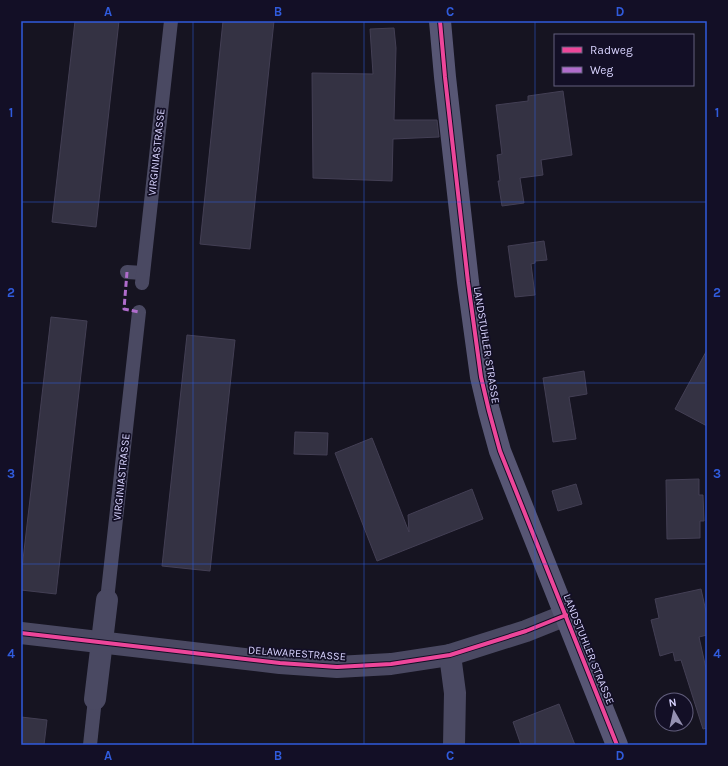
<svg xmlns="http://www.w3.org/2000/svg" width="728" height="766" viewBox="0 0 728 766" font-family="Karla,sans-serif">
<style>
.building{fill:#343243;stroke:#433f54}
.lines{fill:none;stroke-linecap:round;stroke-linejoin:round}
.lane{stroke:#4a4962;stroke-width:14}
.street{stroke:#4a4962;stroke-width:22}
.secondary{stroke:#575674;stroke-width:22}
.quiet{stroke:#b06ccc;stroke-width:3;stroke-dasharray:6 3;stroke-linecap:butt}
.cycleway-casing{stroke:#130f26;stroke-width:6}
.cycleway{stroke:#ed469a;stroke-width:4}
.grid{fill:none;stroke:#305bdc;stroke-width:1;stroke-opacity:0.55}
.labels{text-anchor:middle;stroke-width:3.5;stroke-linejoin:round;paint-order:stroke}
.street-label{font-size:11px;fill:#d9d4ff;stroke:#130f26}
.neatline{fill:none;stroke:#305bdc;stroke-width:1.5}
.grid-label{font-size:13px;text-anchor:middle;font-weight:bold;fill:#305bdc}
</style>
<rect width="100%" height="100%" fill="#161421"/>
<!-- building -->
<g class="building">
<path d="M75 21H119L96 227 52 222Z"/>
<path d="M223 21H274L250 249 200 244Z"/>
<path d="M394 28 396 48 394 120H437L439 137 393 139 392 181 313 178 312 73 373 74 370 29Z"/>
<path d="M563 91 572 155 541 160 543 175 520 178 524 203 502 206 498 181H500L497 155 502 154 496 105 528 101V96Z"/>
<path d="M544 241 547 260 535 261V263L531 264 535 295 515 297 508 246Z"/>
<path d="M51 317 87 321 56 594 21 590V577Z"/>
<path d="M187 335 235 340 210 571 162 566Z"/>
<path d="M707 350V426L675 409Z"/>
<path d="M584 371 587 394 569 397 576 439 553 442 543 378Z"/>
<path d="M295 432 328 433 327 455 294 454Z"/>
<path d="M372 438 409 532 408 515 472 489 483 519 377 561 335 453Z"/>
<path d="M699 479V495H703L704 521H700V538L667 539 666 480Z"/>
<path d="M576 484 582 504 558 511 552 491Z"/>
<path d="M701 589 707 616V635L699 637 707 673V728L703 729 681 660 675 661 673 652 660 656 651 620 659 618 655 599Z"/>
<path d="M559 704 575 745H521L513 722Z"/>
<path d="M21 717 47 720 44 745H21Z"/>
</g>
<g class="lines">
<!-- lane -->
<g class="lane">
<path d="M127 272 143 273"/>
<path d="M142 283 171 21"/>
<path d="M107 600 139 312"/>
<path d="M90 745 95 699"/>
</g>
<!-- street -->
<g class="street">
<path d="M21 633 280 663 337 667 391 664 450 655 526 631 566 615"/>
<path d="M450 655 455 693 454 745"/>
<path d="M95 699 107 600"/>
</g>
<!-- secondary -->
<path class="secondary" d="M440 21 445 77 468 282 481 377 489 411 500 451 617 745"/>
<!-- quiet -->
<path class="quiet" d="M127 272 124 309 139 312"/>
<defs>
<g id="cycleway">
<path d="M440 21 445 77 468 282 481 377 489 411 500 451 617 745"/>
<path d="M21 633 280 663 337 667 391 664 450 655 526 631 566 615"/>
</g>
</defs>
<!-- cycleway casing -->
<use href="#cycleway" class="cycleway-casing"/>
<!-- cycleway -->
<use href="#cycleway" class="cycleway"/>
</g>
<!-- grid -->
<path class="grid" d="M193 21V745M364 21V745M535 21V745M21 202H707M21 383H707M21 564H707"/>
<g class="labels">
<!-- street labels -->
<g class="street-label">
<text transform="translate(156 152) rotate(-84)" y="4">VIRGINIASTRASSE</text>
<text transform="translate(487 345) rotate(81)" y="4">LANDSTUHLER STRASSE</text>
<text transform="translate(121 477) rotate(-84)" y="4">VIRGINIASTRASSE</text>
<text transform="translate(589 649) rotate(68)" y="4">LANDSTUHLER STRASSE</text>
<text transform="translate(297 653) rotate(4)" y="4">DELAWARESTRASSE</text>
</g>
</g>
<!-- border -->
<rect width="728" height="766" fill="none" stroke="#130f26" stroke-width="44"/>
<!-- legend -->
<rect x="554" y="34" width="140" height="52" fill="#130f26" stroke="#625e7d"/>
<rect x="562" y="47" width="20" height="6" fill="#ed469a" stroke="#625e7d"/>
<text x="590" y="54" font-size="12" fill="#d9d4ff">Radweg</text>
<rect x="562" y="67" width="20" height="6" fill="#b06ccc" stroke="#625e7d"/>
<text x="590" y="74" font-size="12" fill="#d9d4ff">Weg</text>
<!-- north arrow -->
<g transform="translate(674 712) rotate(351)"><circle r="19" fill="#130f26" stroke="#625e7d"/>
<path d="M0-3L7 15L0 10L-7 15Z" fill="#9591b1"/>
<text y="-6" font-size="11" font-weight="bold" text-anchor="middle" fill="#d9d4ff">N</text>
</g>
<rect x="22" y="22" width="684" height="722" class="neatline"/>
<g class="grid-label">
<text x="108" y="16">A</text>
<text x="278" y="16">B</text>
<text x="450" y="16">C</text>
<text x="620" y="16">D</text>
<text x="11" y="117">1</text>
<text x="717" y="117">1</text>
<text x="11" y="297">2</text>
<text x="717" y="297">2</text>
<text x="11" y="478">3</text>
<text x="717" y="478">3</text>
<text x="11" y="658">4</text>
<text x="717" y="658">4</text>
<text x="108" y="760">A</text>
<text x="278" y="760">B</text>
<text x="450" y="760">C</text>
<text x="620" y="760">D</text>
</g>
</svg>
